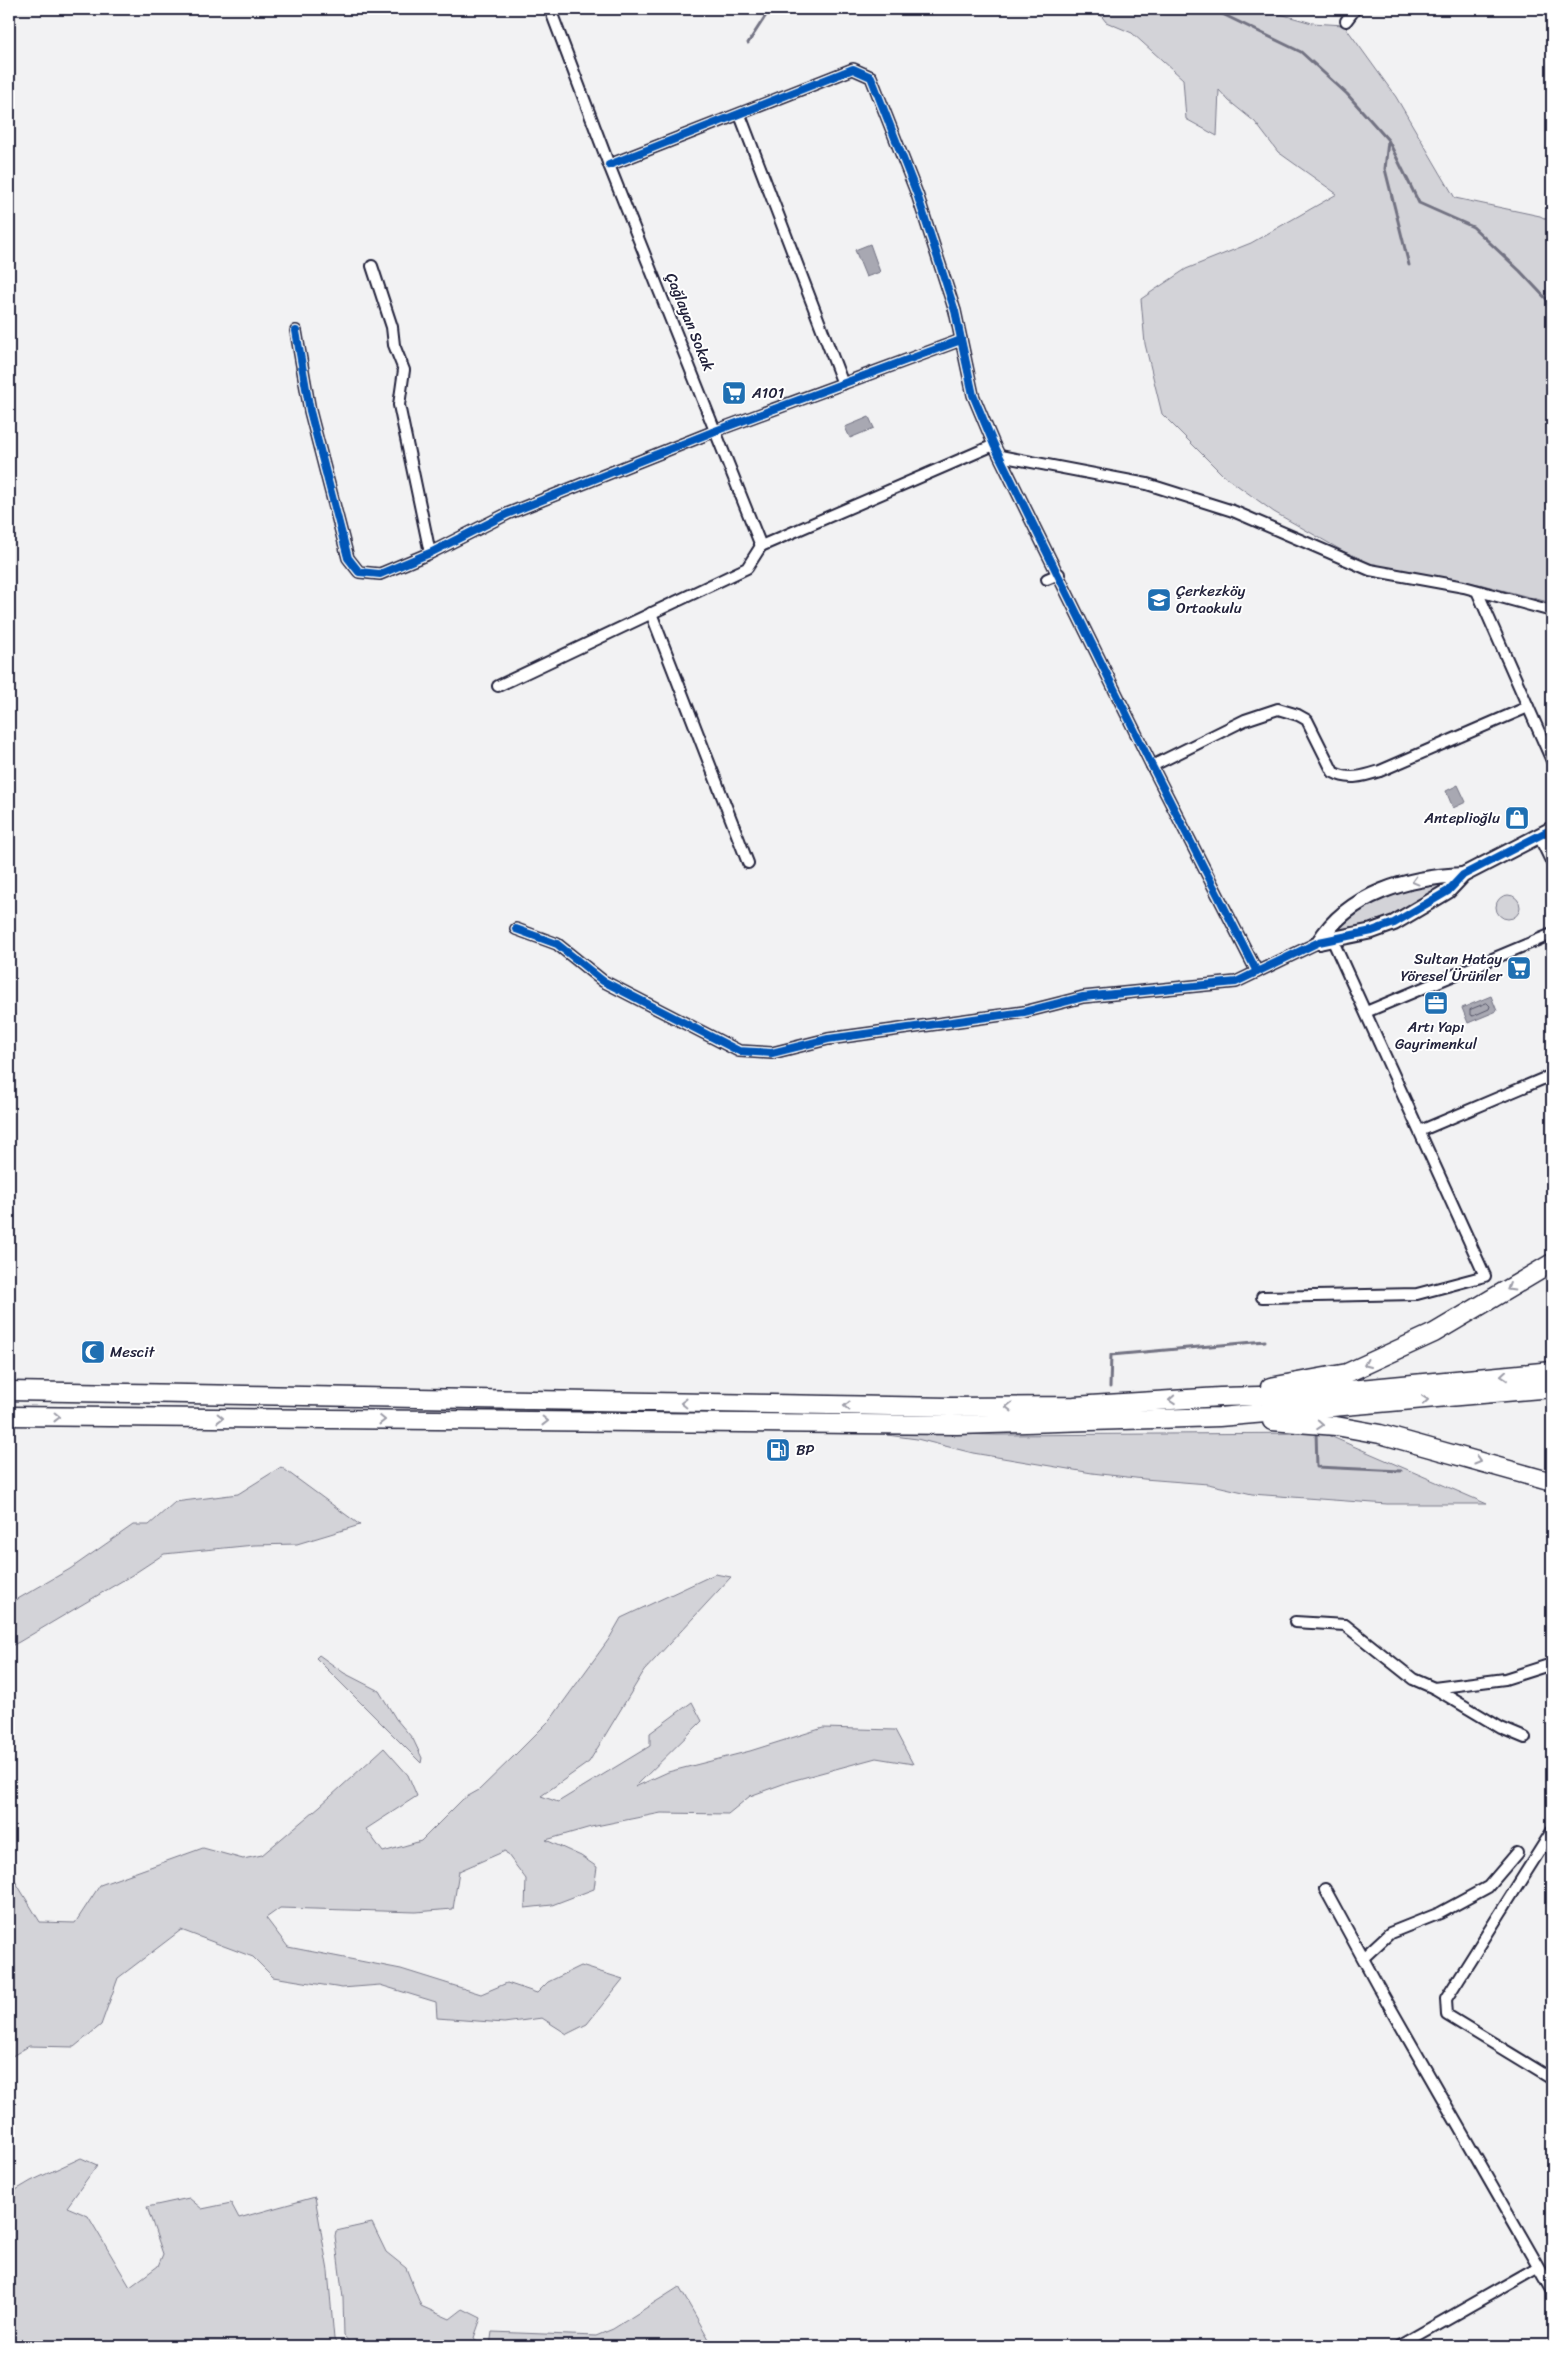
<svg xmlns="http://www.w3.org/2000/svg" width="1561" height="2355" viewBox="0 0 1561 2355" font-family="Sriracha,sans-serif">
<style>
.green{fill:#d3d3d8;stroke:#7a7a8a}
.water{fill:#a8a8b2;stroke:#727282}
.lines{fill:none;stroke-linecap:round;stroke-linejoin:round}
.shore{stroke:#58586b;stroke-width:1}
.stream{stroke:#727282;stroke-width:3}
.minor-casing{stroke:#22223b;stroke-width:14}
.tertiary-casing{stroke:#22223b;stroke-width:18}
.trunk-casing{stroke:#22223b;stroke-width:21}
.minor{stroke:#fff;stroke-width:10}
.tertiary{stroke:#fff;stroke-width:14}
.trunk{stroke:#fff;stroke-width:18}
.cycleway-casing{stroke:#fff;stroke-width:11}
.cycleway{stroke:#0057b8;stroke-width:8}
.oneway{stroke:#9c9ca7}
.labels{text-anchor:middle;stroke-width:4;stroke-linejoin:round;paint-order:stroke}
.street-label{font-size:15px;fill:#22223b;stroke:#fff}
.poi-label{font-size:15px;fill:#22223b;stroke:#fff;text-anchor:start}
</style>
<rect width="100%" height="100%" fill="#f2f2f3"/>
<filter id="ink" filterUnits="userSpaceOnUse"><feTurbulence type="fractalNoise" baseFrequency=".02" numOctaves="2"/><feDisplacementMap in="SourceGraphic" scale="10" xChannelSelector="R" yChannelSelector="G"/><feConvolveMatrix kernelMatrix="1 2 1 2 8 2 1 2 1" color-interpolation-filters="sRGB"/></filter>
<g filter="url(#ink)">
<!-- green -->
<g class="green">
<path d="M1096 9H1262L1312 23 1344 25 1396 97 1455 198 1540 216 1552 222V603L1479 584 1371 567 1274 512 1223 475 1162 414 1145 344 1141 299 1186 269 1251 243 1337 194 1278 152 1255 122 1229 101 1219 90 1217 136 1186 119 1183 79 1132 33 1106 22Z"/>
<path d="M1454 880 1386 923 1326 935 1377 895Z"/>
<circle cx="1508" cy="907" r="12"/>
<path d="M919 1433 997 1435 1323 1433 1487 1504H1387L1252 1494 1208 1484 1144 1479 1092 1473 973 1453 917 1439 887 1435Z"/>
<path d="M281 1467 360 1525 297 1544 254 1545 164 1554 132 1575 19 1642 9 1647V1604L70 1569 133 1525H149L175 1502 238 1494Z"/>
<path d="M715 1574 731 1577 644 1671 589 1762 541 1796 558 1802 650 1746V1733L692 1702 702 1721 635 1787 668 1772 750 1751 823 1728 895 1730 913 1764 876 1758 791 1781 750 1796 728 1814 661 1813 591 1827 546 1840 581 1856 597 1867 594 1889 552 1905 525 1908 526 1879 505 1851 459 1871 453 1909 416 1912 280 1908 266 1918 288 1947 401 1969 481 1994 507 1983 537 1993 548 1982 581 1966 623 1979 587 2024 567 2034 542 2018 504 2023 437 2018 436 2002 380 1985 342 1988 273 1977 253 1957 181 1930 118 1978 101 2025 74 2047 29 2046 9 2058V1871L40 1922 75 1923 100 1885 203 1848 243 1859 262 1855 320 1806 384 1748 408 1775 417 1796 366 1829 383 1852 421 1841 463 1799 479 1790 513 1757 551 1719 609 1639 621 1618Z"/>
<path d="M319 1655 344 1673 379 1691 396 1719 413 1739 422 1758 421 1763 316 1658Z"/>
<path d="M81 2158 97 2165 67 2207 88 2216 130 2287 158 2266 163 2254 147 2207 189 2198 202 2209 231 2203 239 2218 315 2197 328 2271 334 2339 338 2346H9V2194L31 2181Z"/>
<path d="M372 2223 386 2252 406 2268 421 2306 450 2319 463 2309 481 2318 474 2338 483 2346H353L344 2336 343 2298 335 2236 336 2231Z"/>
<path d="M679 2287 713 2346H490L492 2332 596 2336 613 2329Z"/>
</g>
<!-- water -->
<g class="water">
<path d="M870 244 880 272 866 277 855 250Z"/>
<path d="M869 417 874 428 850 438 845 427Z"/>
<path d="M1458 785 1466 802 1453 808 1446 791Z"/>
<path d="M1491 996 1497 1011 1468 1023 1462 1008Z"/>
</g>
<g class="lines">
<!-- shore -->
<path class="shore" d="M1487 1003 1490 1006 1489 1009 1473 1016 1470 1015V1010Z"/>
<!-- stream -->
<g class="stream">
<path d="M1212 9 1301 52 1347 94 1388 140 1419 203 1473 227 1520 271 1552 305"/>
<path d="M748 43 770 9"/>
<path d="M1388 141 1385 169 1409 265"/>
<path d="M1110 1387 1111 1355 1265 1341"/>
<path d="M1316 1431 1317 1467 1401 1471"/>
</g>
<defs>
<g id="minor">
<path d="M550 9 609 165 761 546 994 445"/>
<path d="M1346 21 1355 9"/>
<path d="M740 115 843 384"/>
<path d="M609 165 853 69 871 77 917 194 955 311 973 395 994 445 1152 766 1257 972"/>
<path d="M372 266 392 327 394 345 404 370 399 405 430 553"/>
<path d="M296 331 310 411 348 558 359 572 380 574 430 553 507 514 715 431 961 340"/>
<path d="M1000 456 1147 484 1233 511 1370 570 1464 587 1552 611"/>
<path d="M1047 579 1059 574"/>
<path d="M1477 591 1552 761"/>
<path d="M651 613 748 863"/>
<path d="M498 686 747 568 761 546"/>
<path d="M1152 766 1245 720 1278 709 1298 715 1307 720 1333 772C1349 781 1364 776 1380 771L1528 707"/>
<path d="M1539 836 1552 863"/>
<path d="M516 929 557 944 603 981 739 1051 772 1053 828 1039 1024 1012 1083 997 1236 982 1319 942"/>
<path d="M1366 1012 1552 934"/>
<path d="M1420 1131 1552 1075"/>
<path d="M1262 1297 1417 1294 1485 1276 1332 939"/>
<path d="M1295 1622 1345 1625 1413 1679 1434 1688 1501 1728 1525 1738"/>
<path d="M1434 1688 1505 1679 1552 1664"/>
<path d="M1552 1831 1446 1999 1447 2015 1552 2079"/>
<path d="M1325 1889 1378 1986 1552 2290"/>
<path d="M1363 1958 1390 1933 1440 1913 1488 1887 1517 1853"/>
<path d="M1399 2346 1538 2267"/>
</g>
<g id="tertiary">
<path d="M1319 942 1372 931 1394 923 1448 891 1463 875 1552 829"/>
<path d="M1319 942C1349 893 1410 877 1463 875"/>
</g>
<g id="trunk">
<path d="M1270 1387 1347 1373 1434 1333 1552 1263"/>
<path d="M9 1391 949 1407 1074 1406 1220 1397 1296 1395 1552 1371"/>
<path d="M9 1416 957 1425 1219 1417 1552 1388"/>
<path d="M1272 1421 1336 1426 1380 1434 1552 1482"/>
</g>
</defs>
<!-- minor casing -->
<use href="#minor" class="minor-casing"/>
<!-- tertiary casing -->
<use href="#tertiary" class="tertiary-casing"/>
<!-- trunk casing -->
<use href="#trunk" class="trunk-casing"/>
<!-- minor -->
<use href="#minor" class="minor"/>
<!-- tertiary -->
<use href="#tertiary" class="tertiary"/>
<!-- trunk -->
<use href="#trunk" class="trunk"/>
<defs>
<g id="cycleway">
<path d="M609 165 853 69 871 77 917 194 955 311 973 395 994 445 1152 766 1257 972"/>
<path d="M296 331 310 411 348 558 359 572 380 574 430 553 507 514 715 431 961 340"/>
<path d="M516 929 557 944 603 981 739 1051 772 1053 828 1039 1024 1012 1083 997 1236 982 1319 942 1372 931 1394 923 1448 891 1463 875 1552 829"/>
</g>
</defs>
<!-- cycleway casing -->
<use href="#cycleway" class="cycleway-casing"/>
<!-- cycleway -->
<use href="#cycleway" class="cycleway"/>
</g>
<!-- one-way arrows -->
<defs><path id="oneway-chevron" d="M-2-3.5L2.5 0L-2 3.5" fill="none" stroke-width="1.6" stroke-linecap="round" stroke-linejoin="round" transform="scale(1.25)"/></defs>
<g class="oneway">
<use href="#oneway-chevron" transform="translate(1415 881) rotate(165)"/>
<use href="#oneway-chevron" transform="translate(1510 1288) rotate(149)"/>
<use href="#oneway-chevron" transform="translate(1367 1364) rotate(156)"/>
<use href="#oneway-chevron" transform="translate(1504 1376) rotate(175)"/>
<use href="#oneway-chevron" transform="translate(1172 1400) rotate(176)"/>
<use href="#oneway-chevron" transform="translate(1425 1400) rotate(-5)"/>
<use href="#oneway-chevron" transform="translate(684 1403) rotate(-179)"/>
<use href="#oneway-chevron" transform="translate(847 1406) rotate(-179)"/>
<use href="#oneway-chevron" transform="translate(1009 1407) rotate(179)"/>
<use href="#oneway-chevron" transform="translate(57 1417) rotate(1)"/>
<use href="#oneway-chevron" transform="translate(220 1418) rotate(1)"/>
<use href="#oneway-chevron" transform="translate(382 1420) rotate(1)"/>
<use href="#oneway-chevron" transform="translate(545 1421) rotate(1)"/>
<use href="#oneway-chevron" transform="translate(1320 1425) rotate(4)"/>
<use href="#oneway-chevron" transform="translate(1478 1461) rotate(16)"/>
</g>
</g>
<!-- icons -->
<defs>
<symbol id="supermarket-square" viewBox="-11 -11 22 22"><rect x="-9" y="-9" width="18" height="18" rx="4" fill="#1f6fb2" stroke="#fff"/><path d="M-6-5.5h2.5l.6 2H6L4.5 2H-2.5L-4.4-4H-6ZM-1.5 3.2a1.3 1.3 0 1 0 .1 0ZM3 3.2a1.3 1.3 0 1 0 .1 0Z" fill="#fff"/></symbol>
<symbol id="school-square" viewBox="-11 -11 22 22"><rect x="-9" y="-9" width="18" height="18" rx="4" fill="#1f6fb2" stroke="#fff"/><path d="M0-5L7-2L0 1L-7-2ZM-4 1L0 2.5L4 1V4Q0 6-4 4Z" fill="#fff"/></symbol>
<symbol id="shop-square" viewBox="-11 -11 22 22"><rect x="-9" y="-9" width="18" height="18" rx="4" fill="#1f6fb2" stroke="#fff"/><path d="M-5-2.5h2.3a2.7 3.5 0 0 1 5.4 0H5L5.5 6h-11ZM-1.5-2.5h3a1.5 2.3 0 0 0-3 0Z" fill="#fff"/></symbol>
<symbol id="office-square" viewBox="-11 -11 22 22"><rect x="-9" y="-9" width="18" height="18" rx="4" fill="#1f6fb2" stroke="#fff"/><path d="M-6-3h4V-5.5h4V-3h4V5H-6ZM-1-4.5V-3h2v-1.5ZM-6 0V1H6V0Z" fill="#fff"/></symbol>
<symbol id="mosque-square" viewBox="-11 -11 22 22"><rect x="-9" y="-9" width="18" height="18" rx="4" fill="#1f6fb2" stroke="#fff"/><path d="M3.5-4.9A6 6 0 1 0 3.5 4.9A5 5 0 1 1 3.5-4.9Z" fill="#fff"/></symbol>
<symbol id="fuel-square" viewBox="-11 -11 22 22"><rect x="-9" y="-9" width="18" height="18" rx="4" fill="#1f6fb2" stroke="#fff"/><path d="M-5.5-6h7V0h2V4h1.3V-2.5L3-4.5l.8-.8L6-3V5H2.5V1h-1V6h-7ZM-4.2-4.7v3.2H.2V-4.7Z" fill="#fff"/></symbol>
</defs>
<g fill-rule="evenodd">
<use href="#supermarket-square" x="720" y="379" width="28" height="28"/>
<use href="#school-square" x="1145" y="586" width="28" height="28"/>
<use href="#shop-square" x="1503" y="804" width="28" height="28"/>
<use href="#supermarket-square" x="1505" y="954" width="28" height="28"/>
<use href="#office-square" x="1422" y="989" width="28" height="28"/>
<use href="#mosque-square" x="79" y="1338" width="28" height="28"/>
<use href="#fuel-square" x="764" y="1436" width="28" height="28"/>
</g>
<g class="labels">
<!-- street labels -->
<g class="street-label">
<text transform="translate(690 322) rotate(68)" y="5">Çağlayan Sokak</text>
</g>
<!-- poi labels -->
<g class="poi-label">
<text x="752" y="398">A101</text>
<text x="1176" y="596">Çerkezköy<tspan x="1176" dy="17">Ortaokulu</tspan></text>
<text x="1500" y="823" text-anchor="end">Anteplioğlu</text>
<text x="1502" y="964" text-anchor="end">Sultan Hatay<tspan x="1502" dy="17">Yöresel Ürünler</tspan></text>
<text x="1436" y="1032" text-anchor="middle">Artı Yapı<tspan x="1436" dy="17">Gayrimenkul</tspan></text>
<text x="110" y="1357">Mescit</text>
<text x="796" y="1455">BP</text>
</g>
</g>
<!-- margin -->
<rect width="1561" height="2355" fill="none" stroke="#fff" stroke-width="30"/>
<rect x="15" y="15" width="1531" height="2325" fill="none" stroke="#22223b" stroke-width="2" filter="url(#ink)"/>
</svg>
